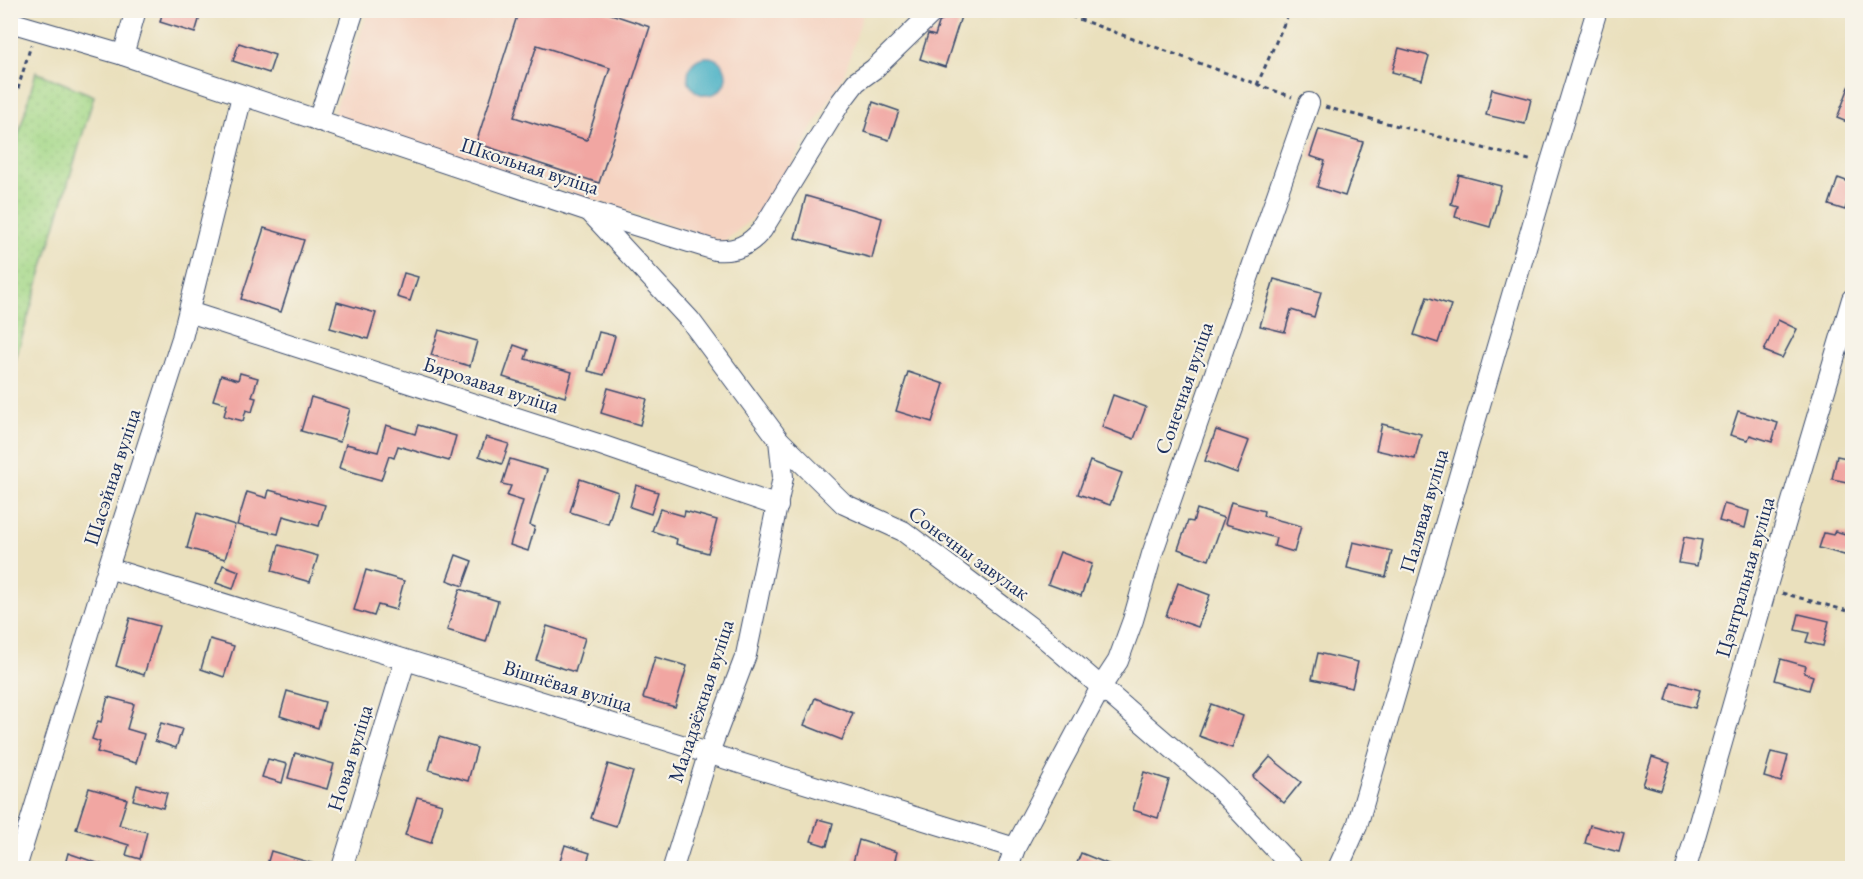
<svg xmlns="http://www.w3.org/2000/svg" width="1863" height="879" viewBox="0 0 1863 879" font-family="'EB Garamond',serif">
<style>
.built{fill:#f5d3c1}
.grass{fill:url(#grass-dots);stroke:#608473;stroke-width:1.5}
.water{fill:#47b0c5;stroke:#317092;stroke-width:1.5}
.building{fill:#f1a6a2;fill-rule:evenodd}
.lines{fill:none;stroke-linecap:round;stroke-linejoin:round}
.minor-casing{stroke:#3a4a6c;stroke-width:22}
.path{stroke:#3a4a6c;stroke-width:3;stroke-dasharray:4.5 4.5;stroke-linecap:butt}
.minor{stroke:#fff;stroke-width:20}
.labels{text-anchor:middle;stroke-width:4.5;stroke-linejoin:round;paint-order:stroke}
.street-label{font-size:21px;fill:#1b2f5e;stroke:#f7f3e8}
</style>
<defs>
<pattern id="grass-dots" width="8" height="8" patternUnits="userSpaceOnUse" patternTransform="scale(1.5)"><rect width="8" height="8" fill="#a4d888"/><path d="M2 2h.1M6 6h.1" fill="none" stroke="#8dba78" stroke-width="1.8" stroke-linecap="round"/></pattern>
</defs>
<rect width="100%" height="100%" fill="#f7f3e8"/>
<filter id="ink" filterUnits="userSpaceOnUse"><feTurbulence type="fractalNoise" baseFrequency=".0167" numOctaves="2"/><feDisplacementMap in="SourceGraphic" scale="12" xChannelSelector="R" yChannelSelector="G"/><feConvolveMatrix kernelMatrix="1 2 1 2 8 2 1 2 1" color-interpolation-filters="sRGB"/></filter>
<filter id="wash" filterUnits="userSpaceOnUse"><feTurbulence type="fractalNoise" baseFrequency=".008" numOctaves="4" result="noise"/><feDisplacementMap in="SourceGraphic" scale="24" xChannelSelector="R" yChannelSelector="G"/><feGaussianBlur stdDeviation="1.35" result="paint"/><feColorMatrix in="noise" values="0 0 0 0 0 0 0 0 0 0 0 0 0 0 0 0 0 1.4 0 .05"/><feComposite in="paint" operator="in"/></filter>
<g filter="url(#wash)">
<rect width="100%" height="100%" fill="#eae0bd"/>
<!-- built -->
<path class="built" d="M368 11H864L844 75 766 207 724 242 333 116Z"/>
<!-- grass -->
<path class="grass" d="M36 72 94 96 11 374V162Z"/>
<!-- water -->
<circle class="water" cx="707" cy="76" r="19"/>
<g id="blocks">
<!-- building -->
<g class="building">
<path d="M163 10H202L195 33 160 22Z"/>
<path d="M519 10H599L650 27 599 183 476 143ZM537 45 610 68 587 140 514 117Z"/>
<path d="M947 10H963L945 67 920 59 928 34 935 36 939 23 944 18Z"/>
<path d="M239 43 275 55 269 73 233 61Z"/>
<path d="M1399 48 1429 56 1422 80 1392 72Z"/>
<path d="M1851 82H1852V124L1837 118Z"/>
<path d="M1492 89 1531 99 1525 124 1486 115Z"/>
<path d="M873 102 899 111 889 140 864 132Z"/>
<path d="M1319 129 1363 142 1345 196 1317 187 1325 161 1310 156Z"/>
<path d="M1459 175 1501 186 1490 227 1455 217 1458 206 1451 204Z"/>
<path d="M1838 178 1852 183V198L1849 197 1845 210 1829 205Z"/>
<path d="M806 196 882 218 872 258 795 238Z"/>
<path d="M264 228 304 240 281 312 241 299Z"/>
<path d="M404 273 418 277 410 301 397 297Z"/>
<path d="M1274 279 1321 292 1314 317 1291 310 1285 332 1260 326Z"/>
<path d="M1427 297 1451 305 1438 343 1414 335Z"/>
<path d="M337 302 376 313 368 339 330 328Z"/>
<path d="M1778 320 1797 329 1782 358 1764 351Z"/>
<path d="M439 330 477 341 470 366 431 355Z"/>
<path d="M599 332 615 336 604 375 588 371Z"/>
<path d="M514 345 528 350 525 359 572 372 565 397 503 377Z"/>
<path d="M908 372 944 384 932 422 896 411Z"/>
<path d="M240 373 258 378 252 397 256 398 252 412 246 410 243 421 224 416 227 404 213 400 221 375 238 380Z"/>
<path d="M608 388 647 399 640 425 601 413Z"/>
<path d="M1113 395 1146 407 1134 439 1102 427Z"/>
<path d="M311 397 350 409 340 442 301 431Z"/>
<path d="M1738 411 1778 423 1772 442 1750 435 1748 440 1730 435Z"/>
<path d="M1382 424 1421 434 1415 459 1376 450Z"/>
<path d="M386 425 415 434 418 425 456 436 449 461 398 446 394 458 389 456 381 480 339 468 346 444 378 452Z"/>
<path d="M1216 430 1249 441 1237 473 1205 461Z"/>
<path d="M486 437 509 444 502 464 479 456Z"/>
<path d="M1837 456 1852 459V483L1832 479Z"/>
<path d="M510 459 547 470 530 525 535 527 528 551 510 545 523 501 507 496 511 486 502 484Z"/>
<path d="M1090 461 1122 473 1110 505 1078 494Z"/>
<path d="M580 479 618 492 608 524 570 512Z"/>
<path d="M636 485 658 492 651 514 630 507Z"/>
<path d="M269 490 325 505 319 526 283 516 278 534 237 525 247 492 267 498Z"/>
<path d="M1231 502 1264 511 1263 516 1301 526 1294 552 1274 546 1276 538 1225 524Z"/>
<path d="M1724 504 1749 511 1745 528 1719 521Z"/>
<path d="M660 509 684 516 685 511 717 520 708 553 676 544 677 539 652 531Z"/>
<path d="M1197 509 1224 518 1209 560 1178 549 1188 521 1193 522Z"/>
<path d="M197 513 235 525 225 559 187 548Z"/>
<path d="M1835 531 1852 536 1848 556 1819 548 1824 533 1833 535Z"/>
<path d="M1684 537 1702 540 1697 566 1679 563Z"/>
<path d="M1353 542 1392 551 1386 577 1347 568Z"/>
<path d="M279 545 318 556 310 582 272 571Z"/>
<path d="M1060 552 1092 564 1081 596 1048 584Z"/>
<path d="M456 555 472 561 463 586 447 580Z"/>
<path d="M223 565 239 571 233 589 216 583Z"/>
<path d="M366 570 404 581 396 610 378 605 374 616 354 610Z"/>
<path d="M1178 583 1210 595 1198 627 1166 616Z"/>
<path d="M460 589 498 601 486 642 447 630Z"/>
<path d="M1799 614 1829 621 1823 646 1806 642 1809 633 1795 630Z"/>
<path d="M130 618 159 626 144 675 116 666Z"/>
<path d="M547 626 585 638 575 672 536 660Z"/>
<path d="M210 639 234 646 224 677 201 669Z"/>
<path d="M1318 653 1358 662 1352 688 1312 679Z"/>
<path d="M655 657 687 666 675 707 643 698Z"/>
<path d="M1781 659 1806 666 1804 673 1813 676 1809 690 1775 680Z"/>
<path d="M1671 682 1700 690 1695 708 1666 700Z"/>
<path d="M287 691 325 702 318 728 280 716Z"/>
<path d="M108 697 134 704 127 729 144 734 136 763 97 752 100 742 92 739 98 721 101 722Z"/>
<path d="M815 698 853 713 842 740 804 725Z"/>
<path d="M1211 704 1243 716 1232 748 1199 736Z"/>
<path d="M161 723 182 729 176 748 155 741Z"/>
<path d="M439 737 477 748 468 781 429 770Z"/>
<path d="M1771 752 1788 756 1781 782 1764 777Z"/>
<path d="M295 753 334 764 327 789 288 778Z"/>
<path d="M1270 757 1301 782 1284 803 1253 777Z"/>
<path d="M1652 757 1670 763 1661 790 1643 785Z"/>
<path d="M268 759 287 764 282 783 262 777Z"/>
<path d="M608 764 633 772 616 826 591 818Z"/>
<path d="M1144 772 1169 780 1158 818 1133 810Z"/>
<path d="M137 785 167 793 163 808 133 800Z"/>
<path d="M89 788 127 799 119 825 147 832 140 859 126 855 129 845 76 829Z"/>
<path d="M417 797 442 804 431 843 405 835Z"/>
<path d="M818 819 833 823 827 846 811 841Z"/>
<path d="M1590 825 1624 834 1619 852 1585 843Z"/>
<path d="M859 840 897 852 893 868H862L852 866Z"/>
<path d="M565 845 590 853 585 868H558Z"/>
<path d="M271 851 318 865 317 868H266Z"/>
<path d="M68 853 106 866V868H64Z"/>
<path d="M1081 853 1118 868H1075Z"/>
</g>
</g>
</g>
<g filter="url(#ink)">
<use href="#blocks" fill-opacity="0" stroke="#3a4a6c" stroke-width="1.5"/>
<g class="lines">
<defs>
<g id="minor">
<path d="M10 22 123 55 589 211 715 250C736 252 749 245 762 230L840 103 856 82 874 69 935 10"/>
<path d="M123 55 136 10"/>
<path d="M318 121 354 10"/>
<path d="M590 212 690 320 779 440 844 504 903 531 1042 636 1216 786 1293 868"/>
<path d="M189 312 598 444 778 506"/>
<path d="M108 568 1015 848"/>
<path d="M16 868 108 568 182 338 242 96"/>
<path d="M342 868 405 661"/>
<path d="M673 868 708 755 746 655 783 477 779 440"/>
<path d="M1008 868 1015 848 1101 687 1118 661 1133 620 1152 554 1309 103"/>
<path d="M1338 868 1357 826 1550 165 1597 10"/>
<path d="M1686 868 1766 589 1852 299"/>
</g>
</defs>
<!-- minor casing -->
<use href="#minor" class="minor-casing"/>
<!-- path -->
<g class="path">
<path d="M1054 10 1292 97"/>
<path d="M1257 85 1290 10"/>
<path d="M1325 107 1533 161"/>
<path d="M10 115 31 45"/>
<path d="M1782 593 1852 612"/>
</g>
<!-- minor -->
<use href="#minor" class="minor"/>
</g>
</g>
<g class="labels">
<!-- street labels -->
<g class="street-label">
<text transform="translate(530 166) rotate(18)" y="7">Школьная вуліца</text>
<text transform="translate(491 385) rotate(18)" y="7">Бярозавая вуліца</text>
<text transform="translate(1184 388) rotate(-71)" y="7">Сонечная вуліца</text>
<text transform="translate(112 477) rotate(-72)" y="7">Шасэйная вуліца</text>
<text transform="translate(1424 511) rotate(-74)" y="7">Палявая вуліца</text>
<text transform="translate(969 553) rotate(36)" y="7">Сонечны завулак</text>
<text transform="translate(1745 577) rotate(-74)" y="7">Цэнтральная вуліца</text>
<text transform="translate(568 686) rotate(17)" y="7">Вішнёвая вуліца</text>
<text transform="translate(701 701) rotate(-72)" y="7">Маладзёжная вуліца</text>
<text transform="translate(350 758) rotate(-73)" y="7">Новая вуліца</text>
</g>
</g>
<!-- margin -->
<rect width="1863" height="879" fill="none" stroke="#f7f3e8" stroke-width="36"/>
</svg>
